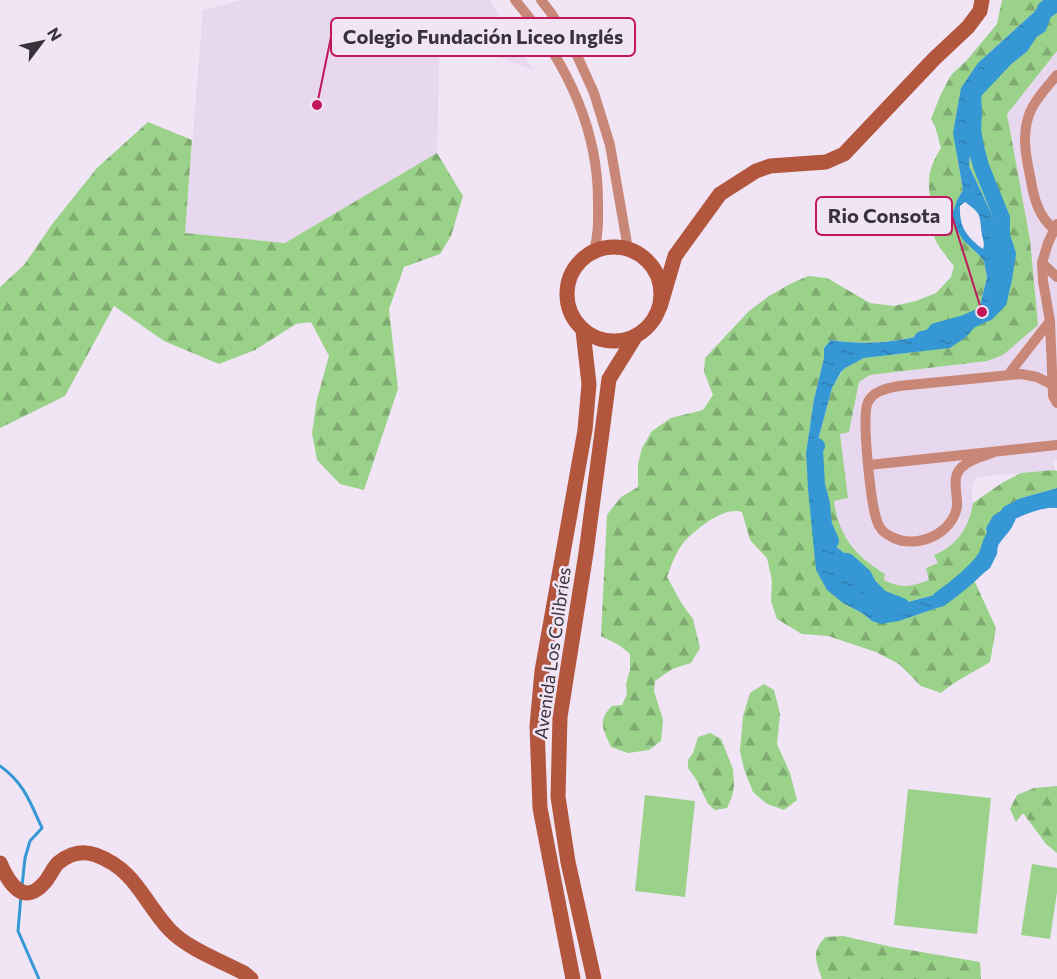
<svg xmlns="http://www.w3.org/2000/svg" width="1057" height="979" viewBox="0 0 1057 979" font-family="Commissioner,sans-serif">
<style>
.built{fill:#e8d8ef}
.forest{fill:url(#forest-firs)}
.pitch{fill:#9ad289}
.water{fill:url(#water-ripples);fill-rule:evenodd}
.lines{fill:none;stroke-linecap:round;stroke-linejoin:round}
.stream{stroke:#3598d5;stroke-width:3}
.river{stroke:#3598d5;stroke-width:16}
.street{stroke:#c98877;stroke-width:10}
.secondary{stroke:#b3563e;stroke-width:15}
.labels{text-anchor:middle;stroke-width:5;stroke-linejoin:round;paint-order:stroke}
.street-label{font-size:18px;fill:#38333a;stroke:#f0e4f5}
.leader{fill:none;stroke:#c2185b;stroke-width:2}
.callout-dot{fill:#c2185b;stroke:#f0e4f5;stroke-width:2}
.callout{fill:#f0e4f5;stroke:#c2185b;stroke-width:2}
.callout-label{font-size:20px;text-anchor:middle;font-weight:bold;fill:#38333a}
</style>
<defs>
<pattern id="forest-firs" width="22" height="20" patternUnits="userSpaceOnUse" patternTransform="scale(1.5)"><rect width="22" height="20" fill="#9ad289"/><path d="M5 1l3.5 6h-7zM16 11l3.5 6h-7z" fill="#7fab71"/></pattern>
<pattern id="water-ripples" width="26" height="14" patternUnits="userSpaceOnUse" patternTransform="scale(1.5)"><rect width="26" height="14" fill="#3598d5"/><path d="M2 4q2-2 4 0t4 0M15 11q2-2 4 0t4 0" fill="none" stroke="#2e7dae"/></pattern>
</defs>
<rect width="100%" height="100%" fill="#f0e4f5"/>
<!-- built -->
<g class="built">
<path d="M242 0H490L533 70 440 35 437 153 285 243 185 233 203 10Z"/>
<path d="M1057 51V460H1053L1054 470 977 477 972 485 973 503 971 514 966 528 955 541 939 553 938 563 929 580 912 587 897 586 884 580 885 573 869 563 854 548 842 532 837 518 834 501 847 498 840 433 849 432 859 382 870 375 987 361 1003 355 1030 240 1007 114Z"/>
</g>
<!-- forest -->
<g class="forest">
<path d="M1002 0H1045L1033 13 978 63 956 150 963 190 957 200 963 240 978 254 984 261 987 277 979 310C968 316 957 323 946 327 910 342 868 346 831 340L824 348V358L814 399 806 453 843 603 862 613 872 621H899L940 607 974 580 996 628 990 662C974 672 956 680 941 693L921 686 899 664 876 652 828 636 802 634 777 619 771 601 772 581 767 558 750 540 742 512C724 506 696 529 684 542 676 551 671 566 667 577L682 604 693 619 700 648 691 663 672 669 655 681 654 691 663 720 661 741 649 750 628 753 611 747C603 729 597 721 612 706L622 705 627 694 626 684 630 670V654L619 645 601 636 607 515 621 497 638 487V464L642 448 652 431 671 418 703 410 713 395 704 372 705 358 749 311 769 296 790 284 808 276 827 278 870 303 894 306 916 301 936 293 951 277 954 266C948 258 939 248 935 239 933 233 935 226 934 220 929 189 923 176 941 148L935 126 931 119 940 96 951 75 967 60 997 24Z"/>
<path d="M1057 13V51L1007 114 1030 240 1038 325 1003 355 987 361 870 375 859 382 849 432 840 434 848 498 834 501C839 537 855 555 885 574L884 580C902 589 910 587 929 580L926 568 938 563 934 555C958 545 969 527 973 503L1002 483 1021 473 1054 470 1057 471V488L1018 499 986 528 989 550 984 560 953 590 908 602 881 598 869 586 851 558 831 543 823 520 822 504 816 469 817 444 832 388 844 368 864 358 930 350 995 298C1011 272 1001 263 1002 236L969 166 974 113 978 94 984 82 1019 40Z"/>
<path d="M148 122 192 140 185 233 285 243 437 153 463 196 451 236 440 254 404 267 389 309 398 389 364 490 340 484 317 460 312 433 317 399 329 356 311 322 296 324 255 350 219 364 164 341 114 306 65 396 0 428V287L24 265 53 223 97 168Z"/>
<path d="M764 684 774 690 780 714 777 744 790 773 797 800 784 810 767 804 753 792 744 769 740 751 743 716 750 693Z"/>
<path d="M710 733 721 739 733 769 734 785 732 797 727 808 715 810 708 804 696 779 688 768V760L693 753 698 737Z"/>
<path d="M1057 786V853L1046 844 1023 813 1016 822 1010 809 1017 795 1034 788Z"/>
<path d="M843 936 892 947 980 962 981 979H822C816 960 811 953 825 937Z"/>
</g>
<!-- pitch -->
<g class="pitch">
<path d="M908 789 991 798 977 934 894 925Z"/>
<path d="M645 795 695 801 685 897 635 891Z"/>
<path d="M1032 864 1057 868V892L1050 939 1021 935Z"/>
</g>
<!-- water -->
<path class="water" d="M1045 0H1057V13L1019 40 984 82 978 94 974 113 969 166 1002 236V248L1005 272 1002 287 987 313 966 337 950 348 864 358 845 368 841 372 832 388 817 444 816 469 822 504 823 520 831 543 851 558 869 586 881 598 908 602 953 590 984 560 989 549 986 528 993 516 1018 499 1057 488V508L1039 507 1008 519 1001 529 998 540 997 554 990 568 966 587 940 607 899 621 881 624 872 621 862 613 843 603 827 590 816 570 808 489 806 453 814 399 824 358V348L831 340C868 346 911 342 946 327 957 323 969 316 979 310L987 277 984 261 978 254 963 240 956 228 952 215 957 200 963 190 953 133 961 88 978 63 1033 13ZM965 202C983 215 979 215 982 235 983 240 985 244 983 249 967 237 959 227 960 206Z"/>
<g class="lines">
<!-- stream -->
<g class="stream">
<path d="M0 766C24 783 30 802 42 828L30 841 25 858 22 886"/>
<path d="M21 895 18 931 39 979"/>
</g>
<!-- river -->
<g class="river">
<path d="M922 339 931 337 936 331 965 323 987 313 999 301 1004 279 1008 254 1002 236V218L981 166 976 147 973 130 974 113 973 93 1006 58 1021 46 1031 31 1039 26 1045 9 1057 0"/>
<path d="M817 446 815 450 817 485 822 504 824 525 831 541"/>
<path d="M847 561 864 576 869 586 881 598 902 606"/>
<path d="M940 599C953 590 977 571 985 558 989 552 989 545 992 540 998 531 1007 524 1009 513 1025 505 1039 500 1057 499"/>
</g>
<!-- street -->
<g class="street">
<path d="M515 0C563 57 598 125 598 201 598 219 599 232 594 251"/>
<path d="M541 0 551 13 575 51 594 93 610 145 628 249"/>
<path d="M1057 224 1048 243 1042 263 1043 281 1050 321 1053 396 1057 403"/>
<path d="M1054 229C1039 217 1034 199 1031 181 1026 157 1021 135 1030 112 1036 98 1047 87 1057 75"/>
<path d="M1042 263 1057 277"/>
<path d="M1008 375 1050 321"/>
<path d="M992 453C980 457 962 462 957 474 953 483 958 496 957 506 953 534 916 550 892 537 885 534 879 528 877 521 871 505 861 416 868 402 873 391 888 388 899 386L1021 374 1037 377 1057 387"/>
<path d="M869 465 1057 445"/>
</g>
<!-- secondary -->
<g class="secondary">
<circle cx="614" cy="294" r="47"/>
<path d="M660 307 675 256 720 194 756 171 770 166 826 162 844 154 934 59 968 27 980 11 982 0"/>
<path d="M0 863C9 884 24 907 45 882 50 876 53 868 58 863 70 853 82 850 96 855 136 870 143 901 169 929 186 948 221 961 244 973L251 979"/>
<path d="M573 979 540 808 537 726 542 671 585 430 589 384 583 331"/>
<path d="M594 979 568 862 558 797 560 717 586 553 609 379 635 337"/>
</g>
</g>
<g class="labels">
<!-- street labels -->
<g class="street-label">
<text transform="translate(553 653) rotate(-82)" y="6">Avenida Los Colibríes</text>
</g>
</g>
<!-- callouts -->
<path class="leader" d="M317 105L331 37M982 312L952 216"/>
<g class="callout-dot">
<circle cx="317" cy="105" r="6"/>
<circle cx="982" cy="312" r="6"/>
</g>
<g class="callout">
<rect x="331" y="18" width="304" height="38" rx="6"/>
<rect x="816" y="197" width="136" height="38" rx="6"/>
</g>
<g class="callout-label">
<text x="483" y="44">Colegio Fundación Liceo Inglés</text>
<text x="884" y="223">Rio Consota</text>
</g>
<!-- north arrow -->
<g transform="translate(42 42) rotate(58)" stroke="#f0e4f5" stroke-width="4.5" paint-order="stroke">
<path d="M0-4.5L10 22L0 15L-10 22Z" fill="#38333a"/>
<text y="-9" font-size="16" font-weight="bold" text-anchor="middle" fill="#38333a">N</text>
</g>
</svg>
